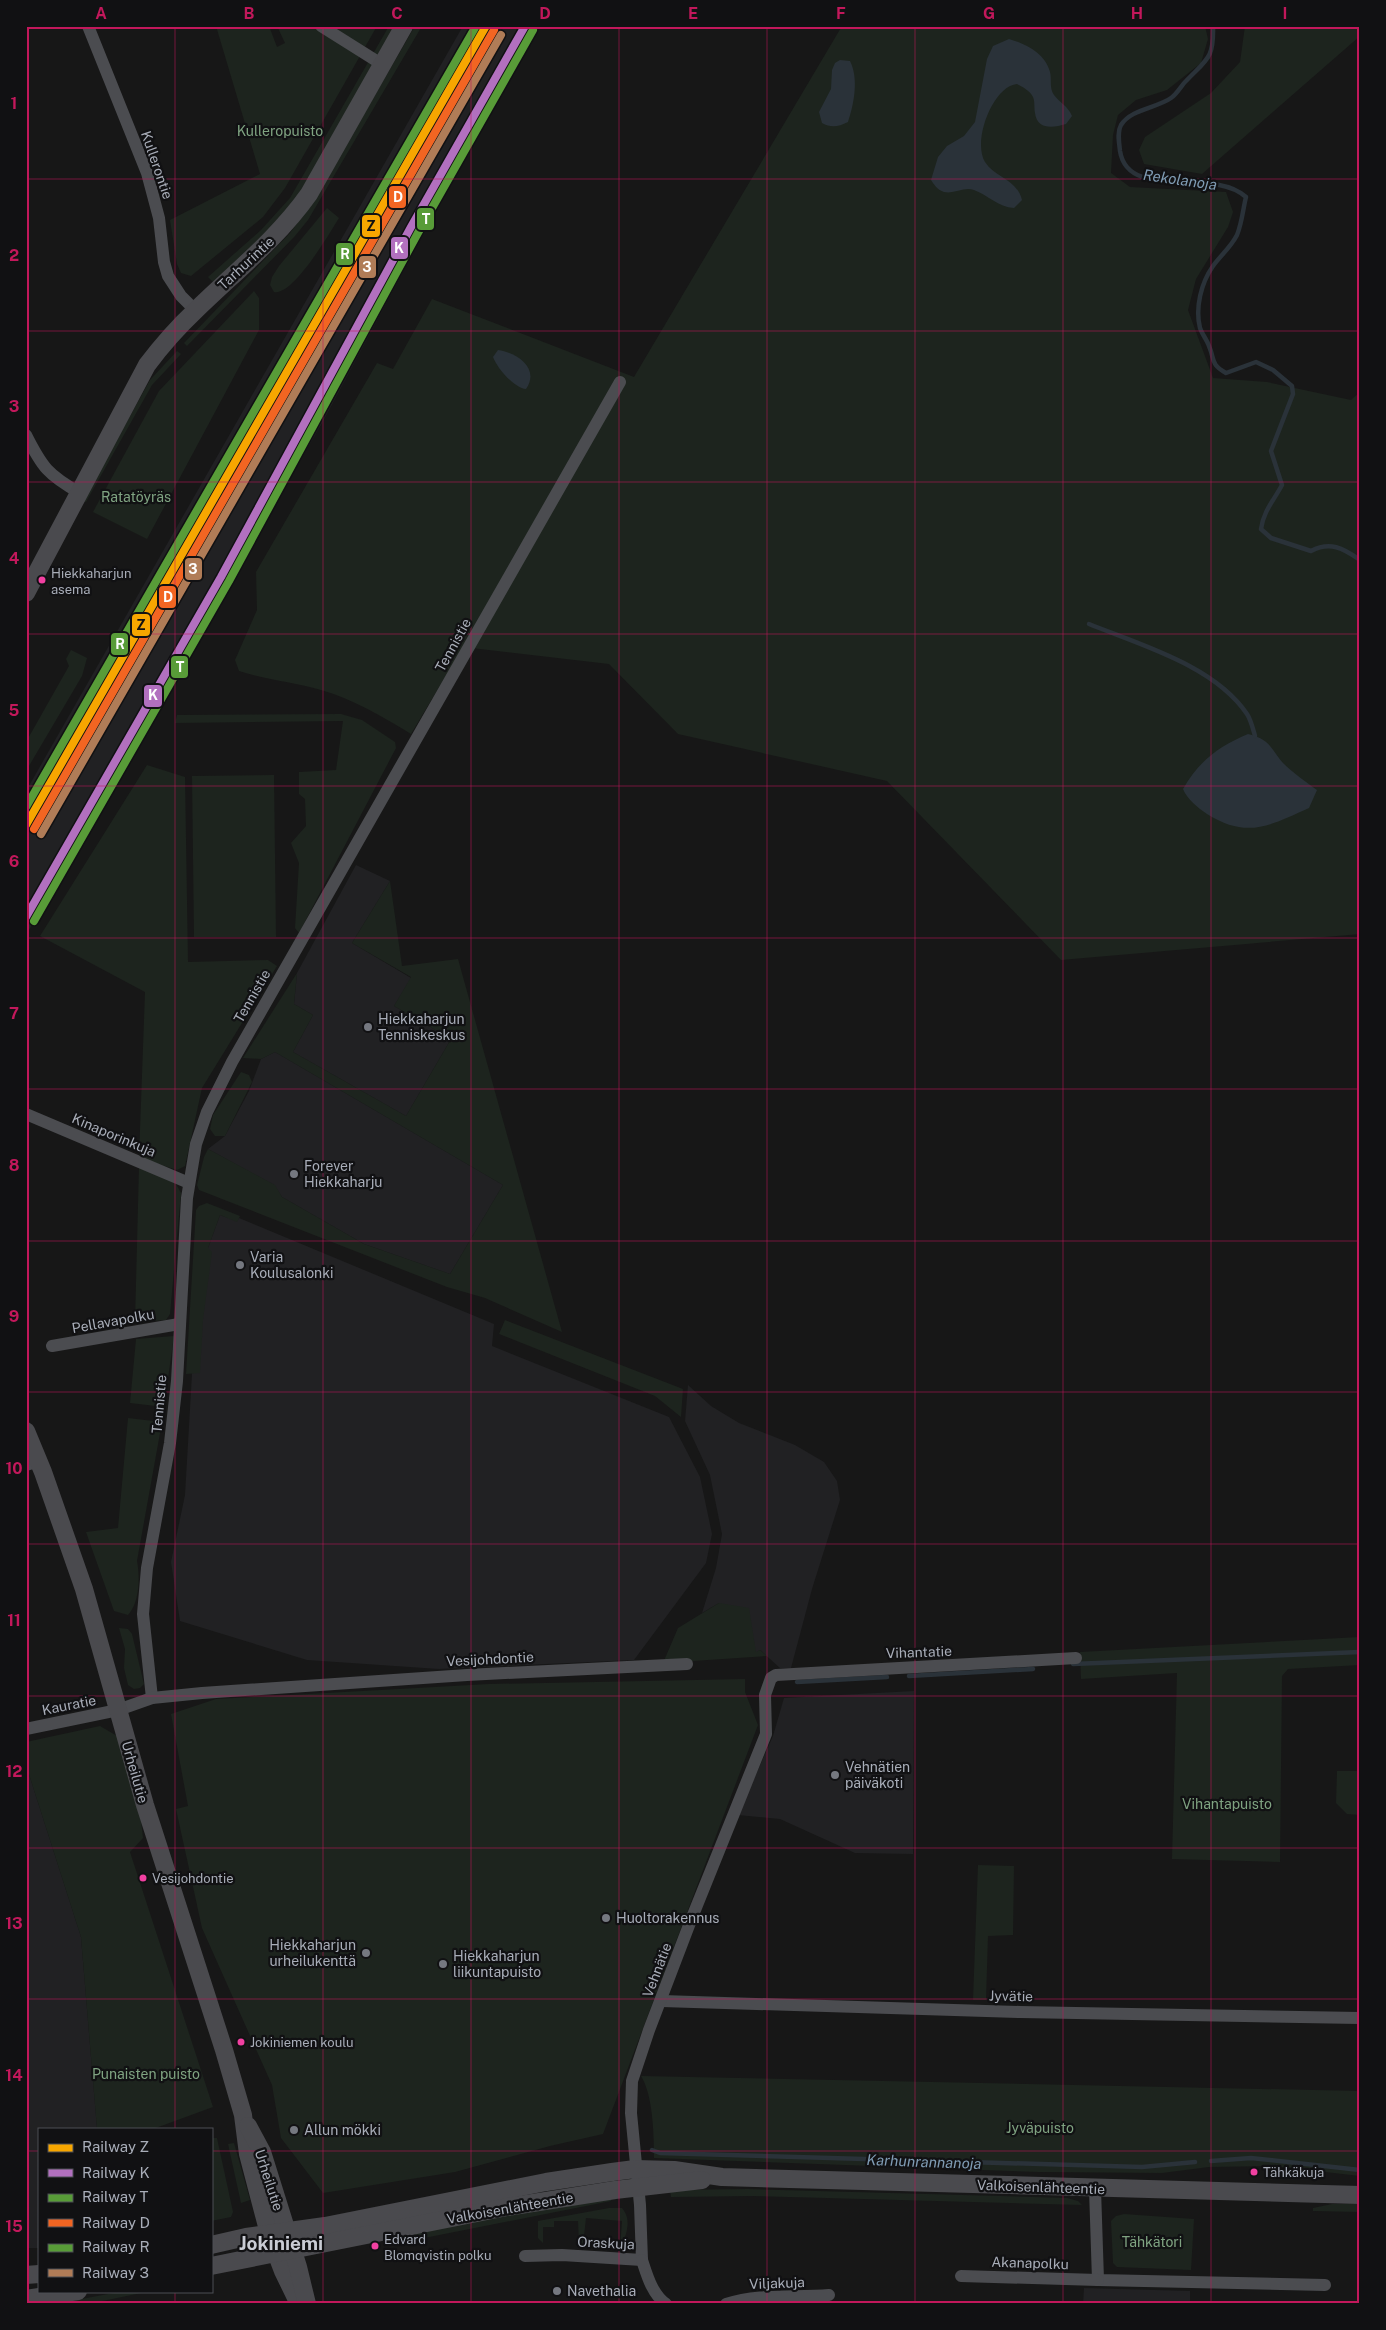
<svg xmlns="http://www.w3.org/2000/svg" width="1386" height="2330" viewBox="0 0 1386 2330" font-family="'Public Sans',sans-serif">
<style>
.built{fill:#212123}
.green{fill:#1d241e}
.water{fill:#2a3239}
.lines{fill:none;stroke-linecap:round;stroke-linejoin:round}
.stream{stroke:#2a3239;stroke-width:4.5}
.street{stroke:#4b4c50;stroke-width:12}
.secondary{stroke:#4a4a4e;stroke-width:18}
.rail-1-casing{stroke:#111113;stroke-width:11}
.rail-2-casing{stroke:#111113;stroke-width:11}
.rail-3-casing{stroke:#111113;stroke-width:11}
.rail-4-casing{stroke:#111113;stroke-width:11}
.rail-5-casing{stroke:#111113;stroke-width:11}
.rail-6-casing{stroke:#111113;stroke-width:11}
.rail-1{stroke:#f7a600;stroke-width:8}
.rail-2{stroke:#b270bf;stroke-width:8}
.rail-3{stroke:#589c38;stroke-width:8}
.rail-4{stroke:#f26522;stroke-width:8}
.rail-5{stroke:#589c38;stroke-width:8}
.rail-6{stroke:#b07c57;stroke-width:8}
.grid{fill:none;stroke:#c2185b;stroke-width:1;stroke-opacity:0.55}
.bus-dot{fill:#f240a1;stroke:#111113;stroke-width:2}
.poi-dot{fill:#757880;stroke:#111113;stroke-width:2}
.labels{text-anchor:middle;stroke-width:4.5;stroke-linejoin:round;paint-order:stroke}
.bus-label{font-size:13px;fill:#a8adb8;stroke:#111113;text-anchor:start}
.park-label{font-size:14px;fill:#7fa381;stroke:#111113}
.street-label{font-size:14px;fill:#a8adb8;stroke:#111113}
.poi-label{font-size:14px;fill:#a8adb8;stroke:#111113;text-anchor:start}
.water-label{font-size:15px;font-style:italic;fill:#7f9bb3;stroke:#111113}
.district-label{font-size:19px;font-weight:bold;fill:#c9ccd4;stroke:#111113}
.line-badge{stroke:#111113;stroke-width:2}
.badge-label{font-size:14px;text-anchor:middle;font-weight:bold;fill:#fff}
.pale-badge-label{font-size:14px;text-anchor:middle;font-weight:bold;fill:#111}
.neatline{fill:none;stroke:#c2185b;stroke-width:2}
.grid-label{font-size:16px;text-anchor:middle;font-weight:bold;fill:#c2185b}
</style>
<rect width="100%" height="100%" fill="#171717"/>
<!-- built -->
<g class="built">
<path d="M463 26H535L322 423 26 935V791Z"/>
<path d="M356 865 390 881 352 943 411 978 394 1006 451 1039 406 1116 293 1052 313 1015 294 1004 297 973Z"/>
<path d="M275 1052 503 1185 450 1274 364 1244 282 1197 274 1185 208 1149 225 1136 249 1091 261 1059Z"/>
<path d="M220 1215 237 1221 239 1218 494 1324 492 1346 669 1417 700 1477 712 1534 706 1563 634 1660 439 1669 307 1660 180 1621 171 1562 185 1495 192 1374 205 1247 208 1248Z"/>
<path d="M688 1385 711 1406 739 1423 795 1445 824 1462 837 1481 840 1500 812 1589 791 1668H780L760 1650 756 1653 719 1603 702 1613 716 1568 722 1534 710 1475 685 1421Z"/>
<path d="M914 1691 913 1854 855 1853 780 1819 738 1815 773 1736 784 1698Z"/>
<path d="M26 1765 81 1937 97 2128 39 2129V2248H26Z"/>
<path d="M1084 2288 1190 2291V2304H1083Z"/>
</g>
<!-- green -->
<g class="green">
<path d="M216 26H269L277 47 285 43 277 26H377L285 188 263 217 191 276 181 273 177 264 170 220 260 174Z"/>
<path d="M389 26H396L300 194 254 246 213 282 208 277 261 230 290 198Z"/>
<path d="M415 26H422L308 220 295 236 187 346 184 343 290 233 314 200Z"/>
<path d="M842 26H1205L1208 39 1201 63 1167 90 1136 100 1118 115 1113 135 1111 173 1130 187 1226 192 1233 212 1228 227 1196 279 1188 310 1213 378 1267 382 1351 400 1360 392V934L1061 960 887 781 678 734 609 664 463 647 411 734C383 717 353 699 321 690 294 682 266 680 239 671L235 660 257 610 256 572 377 363 393 369 432 299 634 377Z"/>
<path d="M1245 26H1360V36L1202 174 1144 164 1139 150 1145 137 1211 93 1240 62Z"/>
<path d="M327 208 339 218C329 234 293 296 274 292L270 285 272 277 279 266Z"/>
<path d="M254 291 259 298V330L147 539 93 512 159 391Z"/>
<path d="M177 351 181 354 152 385 86 502 83 501 150 380Z"/>
<path d="M71 650 87 658 82 676 26 771V742L69 666 66 659Z"/>
<path d="M341 714 362 720 395 742 396 748 299 933 295 928 299 863 291 843 306 826 305 799 299 794V772L336 770 343 721 175 723 177 715Z"/>
<path d="M147 765 185 777 188 962 268 960 277 966 202 1088 185 1166 177 1170 139 1158 145 992 40 936Z"/>
<path d="M274 775 276 937H194L192 776Z"/>
<path d="M390 881 402 966 458 959 562 1332 485 1298 447 1287 199 1190 197 1185 204 1157 208 1149 275 1185 282 1197 364 1244 450 1274 503 1185 275 1052 261 1059 243 1058 297 973 294 1004 313 1015 293 1052 406 1116 451 1039 394 1006 411 977 352 943Z"/>
<path d="M241 1072 249 1075 252 1082 225 1136H215L210 1129 213 1115Z"/>
<path d="M139 1166 176 1184 181 1193 170 1314 166 1320 135 1322Z"/>
<path d="M207 1203 240 1216 237 1222 220 1215 208 1248 212 1252 203 1320 200 1373 186 1374 196 1210 199 1206Z"/>
<path d="M505 1320 683 1389 681 1417 655 1396 499 1334Z"/>
<path d="M174 1336 164 1407 130 1403 136 1339Z"/>
<path d="M128 1418 162 1422 137 1561C140 1576 140 1602 128 1615L114 1611 86 1532 118 1528Z"/>
<path d="M719 1603 749 1608 756 1652 760 1650 767 1656 663 1663 678 1628Z"/>
<path d="M119 1628 128 1629 132 1634 143 1680 144 1684 140 1688 134 1689 128 1685 124 1668 125 1649Z"/>
<path d="M1360 1637V1665L1288 1669 1282 1676 1280 1862 1172 1859 1177 1673 1081 1679 1080 1652Z"/>
<path d="M745 1679V1692L758 1725 603 2134 550 2146 455 2172 323 2193 281 2138 272 2085 202 1928 176 1809 188 1806 171 1714 216 1699 489 1684Z"/>
<path d="M100 1726 117 1736 140 1811 143 1838 130 1852 213 2107 153 2129H97L81 1937 26 1765V1742Z"/>
<path d="M1337 1771H1360V1815L1347 1814 1336 1803Z"/>
<path d="M978 1865 1014 1866 1013 1935 988 1936 986 2000H973Z"/>
<path d="M641 2076 1360 2091V2176L1273 2166 1209 2167 1162 2173 1039 2172 654 2158C654 2135 653 2095 641 2076Z"/>
<path d="M211 2138H217L233 2212 231 2217 211 2221Z"/>
<path d="M234 2143 250 2200 241 2203 228 2144Z"/>
<path d="M748 2189 1067 2198 1078 2201 1082 2205 751 2196 671 2197 670 2190Z"/>
<path d="M611 2196V2201L414 2240 412 2233Z"/>
<path d="M1332 2204H1360V2212L1313 2211V2208Z"/>
<path d="M609 2208H622C633 2221 625 2235 622 2249L620 2248 622 2221 586 2218 583 2245 579 2244 578 2221H554V2227H543V2243L538 2238V2221Z"/>
<path d="M1124 2214 1194 2219 1191 2270 1117 2267 1113 2263 1111 2221 1116 2216Z"/>
<path d="M124 2291H151L88 2304H55Z"/>
</g>
<!-- water -->
<g class="water">
<path d="M1009 39C1026 44 1045 53 1050 72 1052 80 1049 88 1054 95 1060 103 1068 106 1072 116L1066 124C1053 128 1037 130 1035 113 1034 108 1035 101 1033 97 1030 91 1023 87 1017 84 993 86 972 141 985 162 995 178 1017 179 1022 200L1014 208C998 207 988 195 974 190 959 185 945 204 931 180L938 157 947 146 964 136 975 122 987 59 993 46Z"/>
<path d="M840 60 850 61C859 79 854 104 848 122 838 127 831 128 822 123L819 112 831 89 832 70 835 63Z"/>
<path d="M498 350C518 353 540 369 526 389 514 388 497 368 493 357Z"/>
<path d="M1248 734C1270 739 1270 748 1283 763 1293 773 1306 782 1317 790L1309 808C1269 826 1247 839 1207 814 1198 808 1187 799 1183 789 1199 761 1219 746 1248 734Z"/>
</g>
<g class="lines">
<!-- stream -->
<g class="stream">
<path d="M1213 26C1214 59 1207 59 1186 81 1181 86 1177 94 1171 98 1157 108 1131 109 1121 125 1117 132 1119 142 1120 151 1128 202 1212 166 1246 197 1243 209 1242 223 1237 235 1231 247 1221 255 1213 266 1201 283 1195 308 1200 328 1202 334 1207 340 1209 346 1215 360 1210 364 1226 373L1256 362 1273 370 1292 386 1293 394 1271 451 1282 485C1274 500 1263 512 1261 529L1271 538 1311 551C1330 541 1343 548 1360 560"/>
<path d="M1089 624C1141 645 1215 666 1247 714 1251 720 1253 729 1255 736"/>
<path d="M1073 1664 1360 1652"/>
<path d="M909 1676 1033 1669"/>
<path d="M797 1682 887 1677"/>
<path d="M652 2150 660 2153 1142 2167 1195 2162"/>
<path d="M1211 2161 1251 2158 1360 2170"/>
</g>
<!-- street -->
<g class="street">
<path d="M88 26 147 173 159 218 164 262 168 276 181 296 195 310"/>
<path d="M321 26 383 65"/>
<path d="M26 435C42 467 48 475 80 493"/>
<path d="M26 1114 189 1183"/>
<path d="M52 1346 179 1324"/>
<path d="M26 1465 39 1461"/>
<path d="M152 1698 143 1614 147 1568 170 1443 177 1381 187 1198 196 1144 207 1112 232 1062 620 382"/>
<path d="M26 1729 118 1710 152 1698 202 1693 467 1675 687 1664"/>
<path d="M662 2001 1020 2012 1360 2018"/>
<path d="M1095 2189 1098 2280 1325 2285"/>
<path d="M525 2256 562 2255 642 2260 640 2205 631 2113 632 2081 649 2030 691 1920 766 1734 765 1695 771 1678 776 1675 1076 1658"/>
<path d="M642 2260C647 2275 652 2294 666 2304"/>
<path d="M961 2276 1098 2280"/>
<path d="M726 2304C760 2293 794 2298 829 2295"/>
</g>
<!-- secondary -->
<g class="secondary">
<path d="M26 593 147 365C162 345 178 327 196 310 235 272 277 239 309 194L404 26"/>
<path d="M26 1431 43 1472 84 1589 145 1805 224 2050 243 2115 248 2154 269 2234 283 2271 299 2304"/>
<path d="M248 2126 262 2152 298 2267 307 2304"/>
<path d="M211 2245 246 2237 325 2226 546 2182 612 2172 635 2169 674 2170 722 2177 1360 2195"/>
<path d="M211 2266 507 2207 615 2190 702 2180"/>
<path d="M26 2275 39 2274"/>
<path d="M26 2299 78 2291"/>
</g>
<defs>
<path id="rail-1" d="M26 825 486 26"/>
<path id="rail-2" d="M26 917 221 577 411 227 525 26"/>
<path id="rail-3" d="M34 921 229 581 419 231 533 30"/>
<path id="rail-4" d="M34 829 494 30"/>
<path id="rail-5" d="M26 807 476 26"/>
<path id="rail-6" d="M41 834 501 35"/>
</defs>
<!-- rail-1 casing -->
<use href="#rail-1" class="rail-1-casing"/>
<!-- rail-2 casing -->
<use href="#rail-2" class="rail-2-casing"/>
<!-- rail-3 casing -->
<use href="#rail-3" class="rail-3-casing"/>
<!-- rail-4 casing -->
<use href="#rail-4" class="rail-4-casing"/>
<!-- rail-5 casing -->
<use href="#rail-5" class="rail-5-casing"/>
<!-- rail-6 casing -->
<use href="#rail-6" class="rail-6-casing"/>
<!-- rail-1 -->
<use href="#rail-1" class="rail-1"/>
<!-- rail-2 -->
<use href="#rail-2" class="rail-2"/>
<!-- rail-3 -->
<use href="#rail-3" class="rail-3"/>
<!-- rail-4 -->
<use href="#rail-4" class="rail-4"/>
<!-- rail-5 -->
<use href="#rail-5" class="rail-5"/>
<!-- rail-6 -->
<use href="#rail-6" class="rail-6"/>
</g>
<!-- grid -->
<path class="grid" d="M175 26V2129M323 26V2304M471 26V2304M619 26V2304M767 26V2304M915 26V2304M1063 26V2304M1211 26V2304M26 179H1360M26 331H1360M26 482H1360M26 634H1360M26 786H1360M26 938H1360M26 1089H1360M26 1241H1360M26 1392H1360M26 1544H1360M26 1696H1360M26 1848H1360M26 1999H1360M26 2151H39M211 2151H1360M175 2291V2304"/>
<!-- markers -->
<g class="bus-dot">
<circle cx="42" cy="580" r="4.5"/>
<circle cx="143" cy="1878" r="4.5"/>
<circle cx="241" cy="2042" r="4.5"/>
<circle cx="1254" cy="2172" r="4.5"/>
<circle cx="375" cy="2246" r="4.5"/>
</g>
<g class="poi-dot">
<circle cx="368" cy="1027" r="5"/>
<circle cx="294" cy="1174" r="5"/>
<circle cx="240" cy="1265" r="5"/>
<circle cx="835" cy="1775" r="5"/>
<circle cx="606" cy="1918" r="5"/>
<circle cx="366" cy="1953" r="5"/>
<circle cx="443" cy="1964" r="5"/>
<circle cx="294" cy="2130" r="5"/>
<circle cx="557" cy="2291" r="5"/>
</g>
<g class="labels">
<!-- bus labels -->
<g class="bus-label">
<text x="51" y="578">Hiekkaharjun<tspan x="51" dy="16">asema</tspan></text>
<text x="152" y="1883">Vesijohdontie</text>
<text x="250" y="2047">Jokiniemen koulu</text>
<text x="1263" y="2177">Tähkäkuja</text>
<text x="384" y="2244">Edvard<tspan x="384" dy="16">Blomqvistin polku</tspan></text>
</g>
<!-- park labels -->
<g class="park-label">
<text x="280" y="136">Kulleropuisto</text>
<text x="136" y="502">Ratatöyräs</text>
<text x="1227" y="1809">Vihantapuisto</text>
<text x="146" y="2079">Punaisten puisto</text>
<text x="1040" y="2133">Jyväpuisto</text>
<text x="1152" y="2247">Tähkätori</text>
</g>
<!-- street labels -->
<g class="street-label">
<text transform="translate(157 165) rotate(71)" y="5">Kullerontie</text>
<text transform="translate(246 263) rotate(-43)" y="5">Tarhurintie</text>
<text transform="translate(453 645) rotate(-61)" y="5">Tennistie</text>
<text transform="translate(252 996) rotate(-60)" y="5">Tennistie</text>
<text transform="translate(114 1135) rotate(23)" y="5">Kinaporinkuja</text>
<text transform="translate(113 1321) rotate(-10)" y="5">Pellavapolku</text>
<text transform="translate(159 1404) rotate(-85)" y="5">Tennistie</text>
<text transform="translate(919 1652) rotate(-2)" y="5">Vihantatie</text>
<text transform="translate(490 1659) rotate(-3)" y="5">Vesijohdontie</text>
<text transform="translate(69 1705) rotate(-11)" y="5">Kauratie</text>
<text transform="translate(135 1772) rotate(74)" y="5">Urheilutie</text>
<text transform="translate(657 1970) rotate(-69)" y="5">Vehnätie</text>
<text transform="translate(1011 1996) rotate(1)" y="5">Jyvätie</text>
<text transform="translate(269 2180) rotate(72)" y="5">Urheilutie</text>
<text transform="translate(1041 2187) rotate(2)" y="5">Valkoisenlähteentie</text>
<text transform="translate(510 2208) rotate(-10)" y="5">Valkoisenlähteentie</text>
<text transform="translate(606 2243) rotate(3)" y="5">Oraskuja</text>
<text transform="translate(1030 2263) rotate(2)" y="5">Akanapolku</text>
<text transform="translate(777 2283) rotate(-2)" y="5">Viljakuja</text>
</g>
<!-- poi labels -->
<g class="poi-label">
<text x="378" y="1024">Hiekkaharjun<tspan x="378" dy="16">Tenniskeskus</tspan></text>
<text x="304" y="1171">Forever<tspan x="304" dy="16">Hiekkaharju</tspan></text>
<text x="250" y="1262">Varia<tspan x="250" dy="16">Koulusalonki</tspan></text>
<text x="845" y="1772">Vehnätien<tspan x="845" dy="16">päiväkoti</tspan></text>
<text x="616" y="1923">Huoltorakennus</text>
<text x="356" y="1950" text-anchor="end">Hiekkaharjun<tspan x="356" dy="16">urheilukenttä</tspan></text>
<text x="453" y="1961">Hiekkaharjun<tspan x="453" dy="16">liikuntapuisto</tspan></text>
<text x="304" y="2135">Allun mökki</text>
<text x="567" y="2296">Navethalia</text>
</g>
<!-- water labels -->
<g class="water-label">
<text transform="translate(1180 180) rotate(8)" y="5">Rekolanoja</text>
<text transform="translate(924 2162) rotate(2)" y="5">Karhunrannanoja</text>
</g>
<!-- district labels -->
<g class="district-label">
<text x="281" y="2250">Jokiniemi</text>
</g>
</g>
<g class="line-badge">
<rect x="388" y="185" width="19" height="24" rx="5" fill="#f26522"/>
<rect x="416" y="207" width="19" height="24" rx="5" fill="#589c38"/>
<rect x="361" y="214" width="20" height="24" rx="5" fill="#f7a600"/>
<rect x="390" y="236" width="19" height="24" rx="5" fill="#b270bf"/>
<rect x="335" y="242" width="19" height="24" rx="5" fill="#589c38"/>
<rect x="358" y="255" width="19" height="24" rx="5" fill="#b07c57"/>
<rect x="184" y="557" width="19" height="24" rx="5" fill="#b07c57"/>
<rect x="158" y="585" width="19" height="24" rx="5" fill="#f26522"/>
<rect x="131" y="613" width="20" height="24" rx="5" fill="#f7a600"/>
<rect x="110" y="632" width="19" height="24" rx="5" fill="#589c38"/>
<rect x="170" y="655" width="19" height="24" rx="5" fill="#589c38"/>
<rect x="143" y="684" width="20" height="24" rx="5" fill="#b270bf"/>
</g>
<g class="badge-label">
<text x="398" y="202">D</text>
<text x="426" y="224">T</text>
<text x="399" y="253">K</text>
<text x="345" y="259">R</text>
<text x="367" y="272">3</text>
<text x="193" y="574">3</text>
<text x="168" y="602">D</text>
<text x="120" y="649">R</text>
<text x="180" y="672">T</text>
<text x="153" y="700">K</text>
</g>
<g class="pale-badge-label">
<text x="371" y="231">Z</text>
<text x="141" y="630">Z</text>
</g>
<!-- border -->
<rect width="1386" height="2330" fill="none" stroke="#111113" stroke-width="55"/>
<!-- legend -->
<rect x="38" y="2128" width="175" height="165" fill="#111113" stroke="#4d4f55"/>
<rect x="48" y="2144" width="25" height="8" fill="#f7a600" stroke="#4d4f55"/>
<text x="82" y="2152" font-size="15" fill="#a8adb8">Railway Z</text>
<rect x="48" y="2169" width="25" height="8" fill="#b270bf" stroke="#4d4f55"/>
<text x="82" y="2178" font-size="15" fill="#a8adb8">Railway K</text>
<rect x="48" y="2194" width="25" height="8" fill="#589c38" stroke="#4d4f55"/>
<text x="82" y="2202" font-size="15" fill="#a8adb8">Railway T</text>
<rect x="48" y="2219" width="25" height="8" fill="#f26522" stroke="#4d4f55"/>
<text x="82" y="2228" font-size="15" fill="#a8adb8">Railway D</text>
<rect x="48" y="2244" width="25" height="8" fill="#589c38" stroke="#4d4f55"/>
<text x="82" y="2252" font-size="15" fill="#a8adb8">Railway R</text>
<rect x="48" y="2269" width="25" height="8" fill="#b07c57" stroke="#4d4f55"/>
<text x="82" y="2278" font-size="15" fill="#a8adb8">Railway 3</text>
<rect x="28" y="28" width="1330" height="2274" class="neatline"/>
<g class="grid-label">
<text x="101" y="19">A</text>
<text x="249" y="19">B</text>
<text x="397" y="19">C</text>
<text x="545" y="19">D</text>
<text x="693" y="19">E</text>
<text x="841" y="19">F</text>
<text x="989" y="19">G</text>
<text x="1137" y="19">H</text>
<text x="1285" y="19">I</text>
<text x="14" y="109">1</text>
<text x="14" y="261">2</text>
<text x="14" y="412">3</text>
<text x="14" y="564">4</text>
<text x="14" y="716">5</text>
<text x="14" y="867">6</text>
<text x="14" y="1019">7</text>
<text x="14" y="1171">8</text>
<text x="14" y="1322">9</text>
<text x="14" y="1474">10</text>
<text x="14" y="1626">11</text>
<text x="14" y="1777">12</text>
<text x="14" y="1929">13</text>
<text x="14" y="2081">14</text>
<text x="14" y="2232">15</text>
</g>
</svg>
